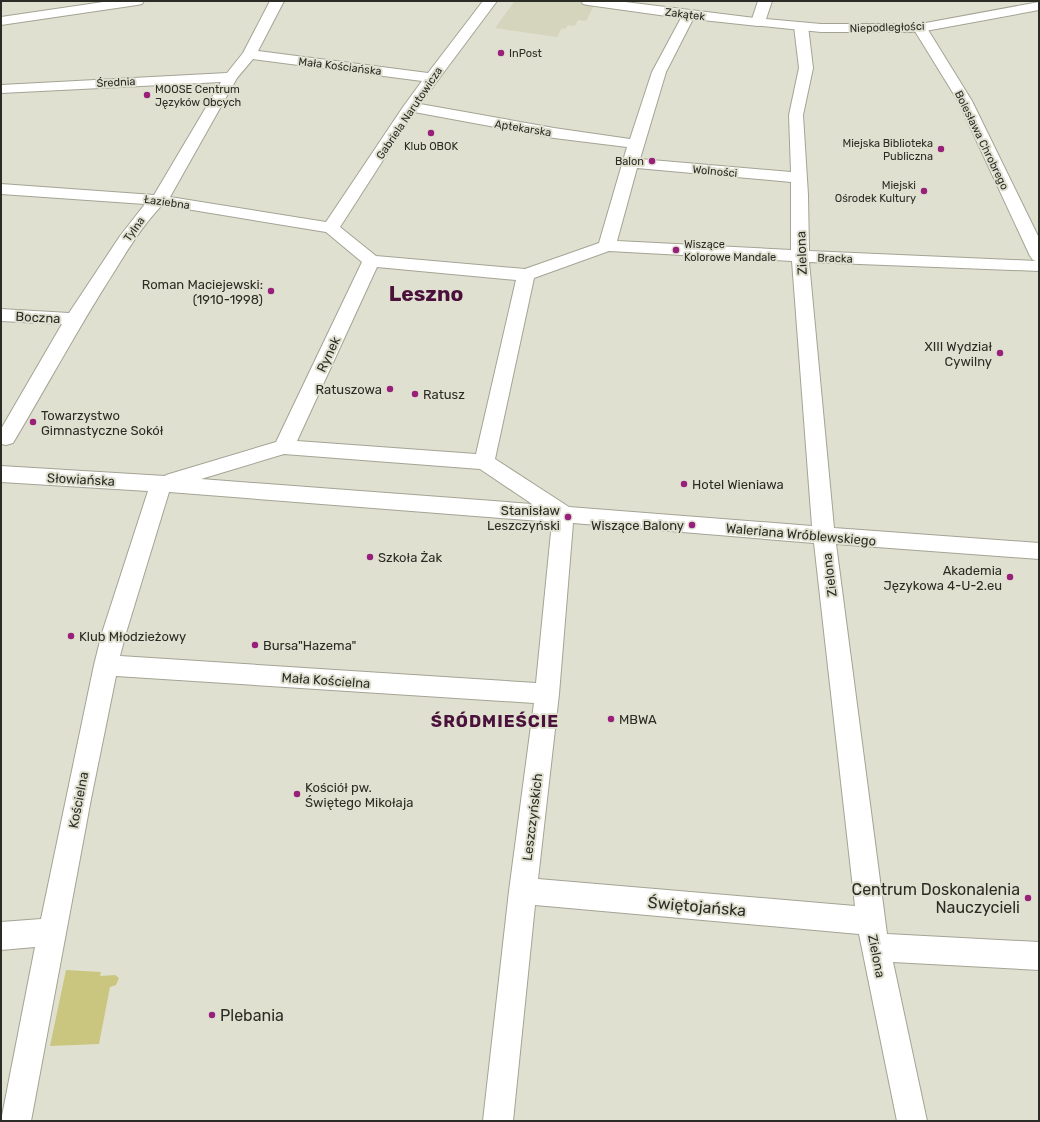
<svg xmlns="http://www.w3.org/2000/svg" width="1040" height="1122" viewBox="0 0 1040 1122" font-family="Rubik,sans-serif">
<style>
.built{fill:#d5d4bd}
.green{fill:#cac67f}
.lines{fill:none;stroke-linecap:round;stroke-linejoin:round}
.street-casing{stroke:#a4a394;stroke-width:2}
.secondary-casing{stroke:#a4a394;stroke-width:2}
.street{fill:#fff;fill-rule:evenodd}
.secondary{fill:#fff;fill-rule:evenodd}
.poi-dot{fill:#98207a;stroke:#e0e0d0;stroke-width:1.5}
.labels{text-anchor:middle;stroke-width:4;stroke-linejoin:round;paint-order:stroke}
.far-street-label{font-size:11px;fill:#2c2c26;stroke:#e0e0d0}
.far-poi-label{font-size:11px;fill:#2c2c26;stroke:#e0e0d0;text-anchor:start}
.street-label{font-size:13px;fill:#2c2c26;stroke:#e0e0d0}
.poi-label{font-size:13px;fill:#2c2c26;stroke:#e0e0d0;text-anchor:start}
.near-poi-label{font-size:16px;fill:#2c2c26;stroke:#e0e0d0;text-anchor:end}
.near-street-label{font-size:16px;fill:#2c2c26;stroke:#e0e0d0}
.district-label{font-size:17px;font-weight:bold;letter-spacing:1px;fill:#4a113b;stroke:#e0e0d0}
.town-label{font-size:21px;font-weight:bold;fill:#4a113b;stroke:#e0e0d0}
</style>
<rect width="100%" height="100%" fill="#e0e0d0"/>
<!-- built -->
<path class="built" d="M516 1H572L595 4 586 21 578 20 575 26 568 25 565 29 562 28 557 37 495 28 514 2Z"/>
<!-- green -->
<path class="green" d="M66 970 101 972 100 976 115 975 119 978 116 985 110 987 99 1044 50 1046Z"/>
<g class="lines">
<defs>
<g id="street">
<path d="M110 1H144L142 4 137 5 1 25V17Z"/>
<path d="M270 1H284L258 51 428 73 483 1H497L420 104 554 128 630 139 652 72 681 18 588 5 583 4 581 1H617L763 19 765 22 763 25 758 26 693 19 666 72 640 159 791 172 789 115 799 68 794 26 796 23H806L808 26 813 68 803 115 808 195 809 251 1036 261 1033 260 1030 256 958 101 913 28 915 25H925L972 101 1039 238V271L809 262 834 528 1039 543V559L836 544 887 934 1039 942V970L893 962 927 1121H897L859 934 535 905 513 1121H483L509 891 534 703 116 676 91 799 31 1121H1L35 947 1 950V922L41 919 94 665 102 633 148 491 1 482V466L165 476 166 475 276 442 362 262 326 232 162 205C143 225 128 249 114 272 78 328 47 386 13 443L6 445 1 444V429L62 324 1 321V309L69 313 120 236 145 204 1 194V184L154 195 221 82 1 93V85L227 73 243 53ZM253 59 422 81 403 107 326 222 170 197 237 78ZM414 112 554 138 627 147 599 243 525 269 376 256 340 227ZM637 168 791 182V250L617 241ZM609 251 792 261 812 526 569 507 495 459 534 278ZM377 267 516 280 476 454 297 441ZM284 454 480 469 532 504 201 479ZM169 492 552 522 536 683 120 656 126 633ZM573 523 814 543 855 906 538 879 559 694Z"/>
</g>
<path id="secondary" d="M758 1H772L766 19 821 24H920L1039 2V10L920 32H821L753 25 751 22Z"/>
</defs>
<!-- street casing -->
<use href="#street" class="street-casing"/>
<!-- secondary casing -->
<use href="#secondary" class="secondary-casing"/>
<!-- street -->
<use href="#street" class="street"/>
<!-- secondary -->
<use href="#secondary" class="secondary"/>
</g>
<!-- markers -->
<g class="poi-dot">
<circle cx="501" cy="53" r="4"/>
<circle cx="147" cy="95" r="4"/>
<circle cx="431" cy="133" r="4"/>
<circle cx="941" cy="149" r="4"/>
<circle cx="652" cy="161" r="4"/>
<circle cx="924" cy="191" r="4"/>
<circle cx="676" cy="250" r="4"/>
<circle cx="271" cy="291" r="4"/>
<circle cx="1000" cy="353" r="4"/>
<circle cx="390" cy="389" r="4"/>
<circle cx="415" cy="394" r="4"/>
<circle cx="33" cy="422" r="4"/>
<circle cx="684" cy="484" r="4"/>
<circle cx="568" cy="517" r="4"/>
<circle cx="692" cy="525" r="4"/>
<circle cx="370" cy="557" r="4"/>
<circle cx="1010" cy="577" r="4"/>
<circle cx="71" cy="636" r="4"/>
<circle cx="255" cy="645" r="4"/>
<circle cx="611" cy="719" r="4"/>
<circle cx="297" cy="794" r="4"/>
<circle cx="1028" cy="898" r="4"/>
<circle cx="212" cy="1015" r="4"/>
</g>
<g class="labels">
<!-- far-street labels -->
<g class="far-street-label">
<text transform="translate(685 14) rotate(7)" y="4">Zakątek</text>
<text transform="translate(887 27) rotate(-2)" y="4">Niepodległości</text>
<text transform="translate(340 66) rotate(7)" y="4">Mała Kościańska</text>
<text transform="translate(116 82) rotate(-3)" y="4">Średnia</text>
<text transform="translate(409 113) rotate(-56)" y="4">Gabriela Narutowicza</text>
<text transform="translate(523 128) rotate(9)" y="4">Aptekarska</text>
<text transform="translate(982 140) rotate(64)" y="4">Bolesława Chrobrego</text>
<text transform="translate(715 171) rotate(5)" y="4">Wolności</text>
<text transform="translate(167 202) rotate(8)" y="4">Łaziebna</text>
<text transform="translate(134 229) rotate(-54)" y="4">Tylna</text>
<text transform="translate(835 258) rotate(2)" y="4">Bracka</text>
</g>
<!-- far-poi labels -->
<g class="far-poi-label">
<text x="509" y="57">InPost</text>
<text x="155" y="93">MOOSE Centrum<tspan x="155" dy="13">Języków Obcych</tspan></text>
<text x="933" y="147" text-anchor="end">Miejska Biblioteka<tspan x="933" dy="13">Publiczna</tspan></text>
<text x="431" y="150" text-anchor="middle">Klub OBOK</text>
<text x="644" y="165" text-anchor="end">Balon</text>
<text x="916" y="189" text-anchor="end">Miejski<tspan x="916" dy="13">Ośrodek Kultury</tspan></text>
<text x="684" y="248">Wiszące<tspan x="684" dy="13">Kolorowe Mandale</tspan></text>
</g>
<!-- street labels -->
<g class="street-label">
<text transform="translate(801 253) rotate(-92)" y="5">Zielona</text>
<text transform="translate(38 317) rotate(3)" y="5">Boczna</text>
<text transform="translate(328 354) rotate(-65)" y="5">Rynek</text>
<text transform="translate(81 479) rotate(3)" y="5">Słowiańska</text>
<text transform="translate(801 534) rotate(5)" y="5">Waleriana Wróblewskiego</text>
<text transform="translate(829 575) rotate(-97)" y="5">Zielona</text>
<text transform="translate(326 680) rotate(4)" y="5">Mała Kościelna</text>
<text transform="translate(78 800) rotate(-79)" y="5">Kościelna</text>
<text transform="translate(532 817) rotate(-83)" y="5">Leszczyńskich</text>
<text transform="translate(877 956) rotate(79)" y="5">Zielona</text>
</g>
<!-- poi labels -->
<g class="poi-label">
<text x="263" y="289" text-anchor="end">Roman Maciejewski:<tspan x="263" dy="15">(1910-1998)</tspan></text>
<text x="992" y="351" text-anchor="end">XIII Wydział<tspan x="992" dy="15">Cywilny</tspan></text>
<text x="382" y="394" text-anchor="end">Ratuszowa</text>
<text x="423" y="399">Ratusz</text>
<text x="41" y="420">Towarzystwo<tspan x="41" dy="15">Gimnastyczne Sokół</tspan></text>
<text x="692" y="489">Hotel Wieniawa</text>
<text x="560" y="515" text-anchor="end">Stanisław<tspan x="560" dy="15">Leszczyński</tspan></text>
<text x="684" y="530" text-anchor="end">Wiszące Balony</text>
<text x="378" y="562">Szkoła Żak</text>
<text x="1002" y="575" text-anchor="end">Akademia<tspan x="1002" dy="15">Językowa 4-U-2.eu</tspan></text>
<text x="79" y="641">Klub Młodzieżowy</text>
<text x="263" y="650">Bursa"Hazema"</text>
<text x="619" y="724">MBWA</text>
<text x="305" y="792">Kościół pw.<tspan x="305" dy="15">Świętego Mikołaja</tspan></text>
</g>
<!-- near-poi labels -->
<g class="near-poi-label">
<text x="1020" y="895">Centrum Doskonalenia<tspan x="1020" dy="18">Nauczycieli</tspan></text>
<text x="220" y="1021" text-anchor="start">Plebania</text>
</g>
<!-- near-street labels -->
<g class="near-street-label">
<text transform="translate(697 906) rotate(5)" y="6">Świętojańska</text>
</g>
<!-- district labels -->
<g class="district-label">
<text x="495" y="727">ŚRÓDMIEŚCIE</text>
</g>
<!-- town labels -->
<g class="town-label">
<text x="426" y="301">Leszno</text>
</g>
</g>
<!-- border -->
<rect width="1040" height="1122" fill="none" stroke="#2c2c26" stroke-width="4"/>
</svg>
